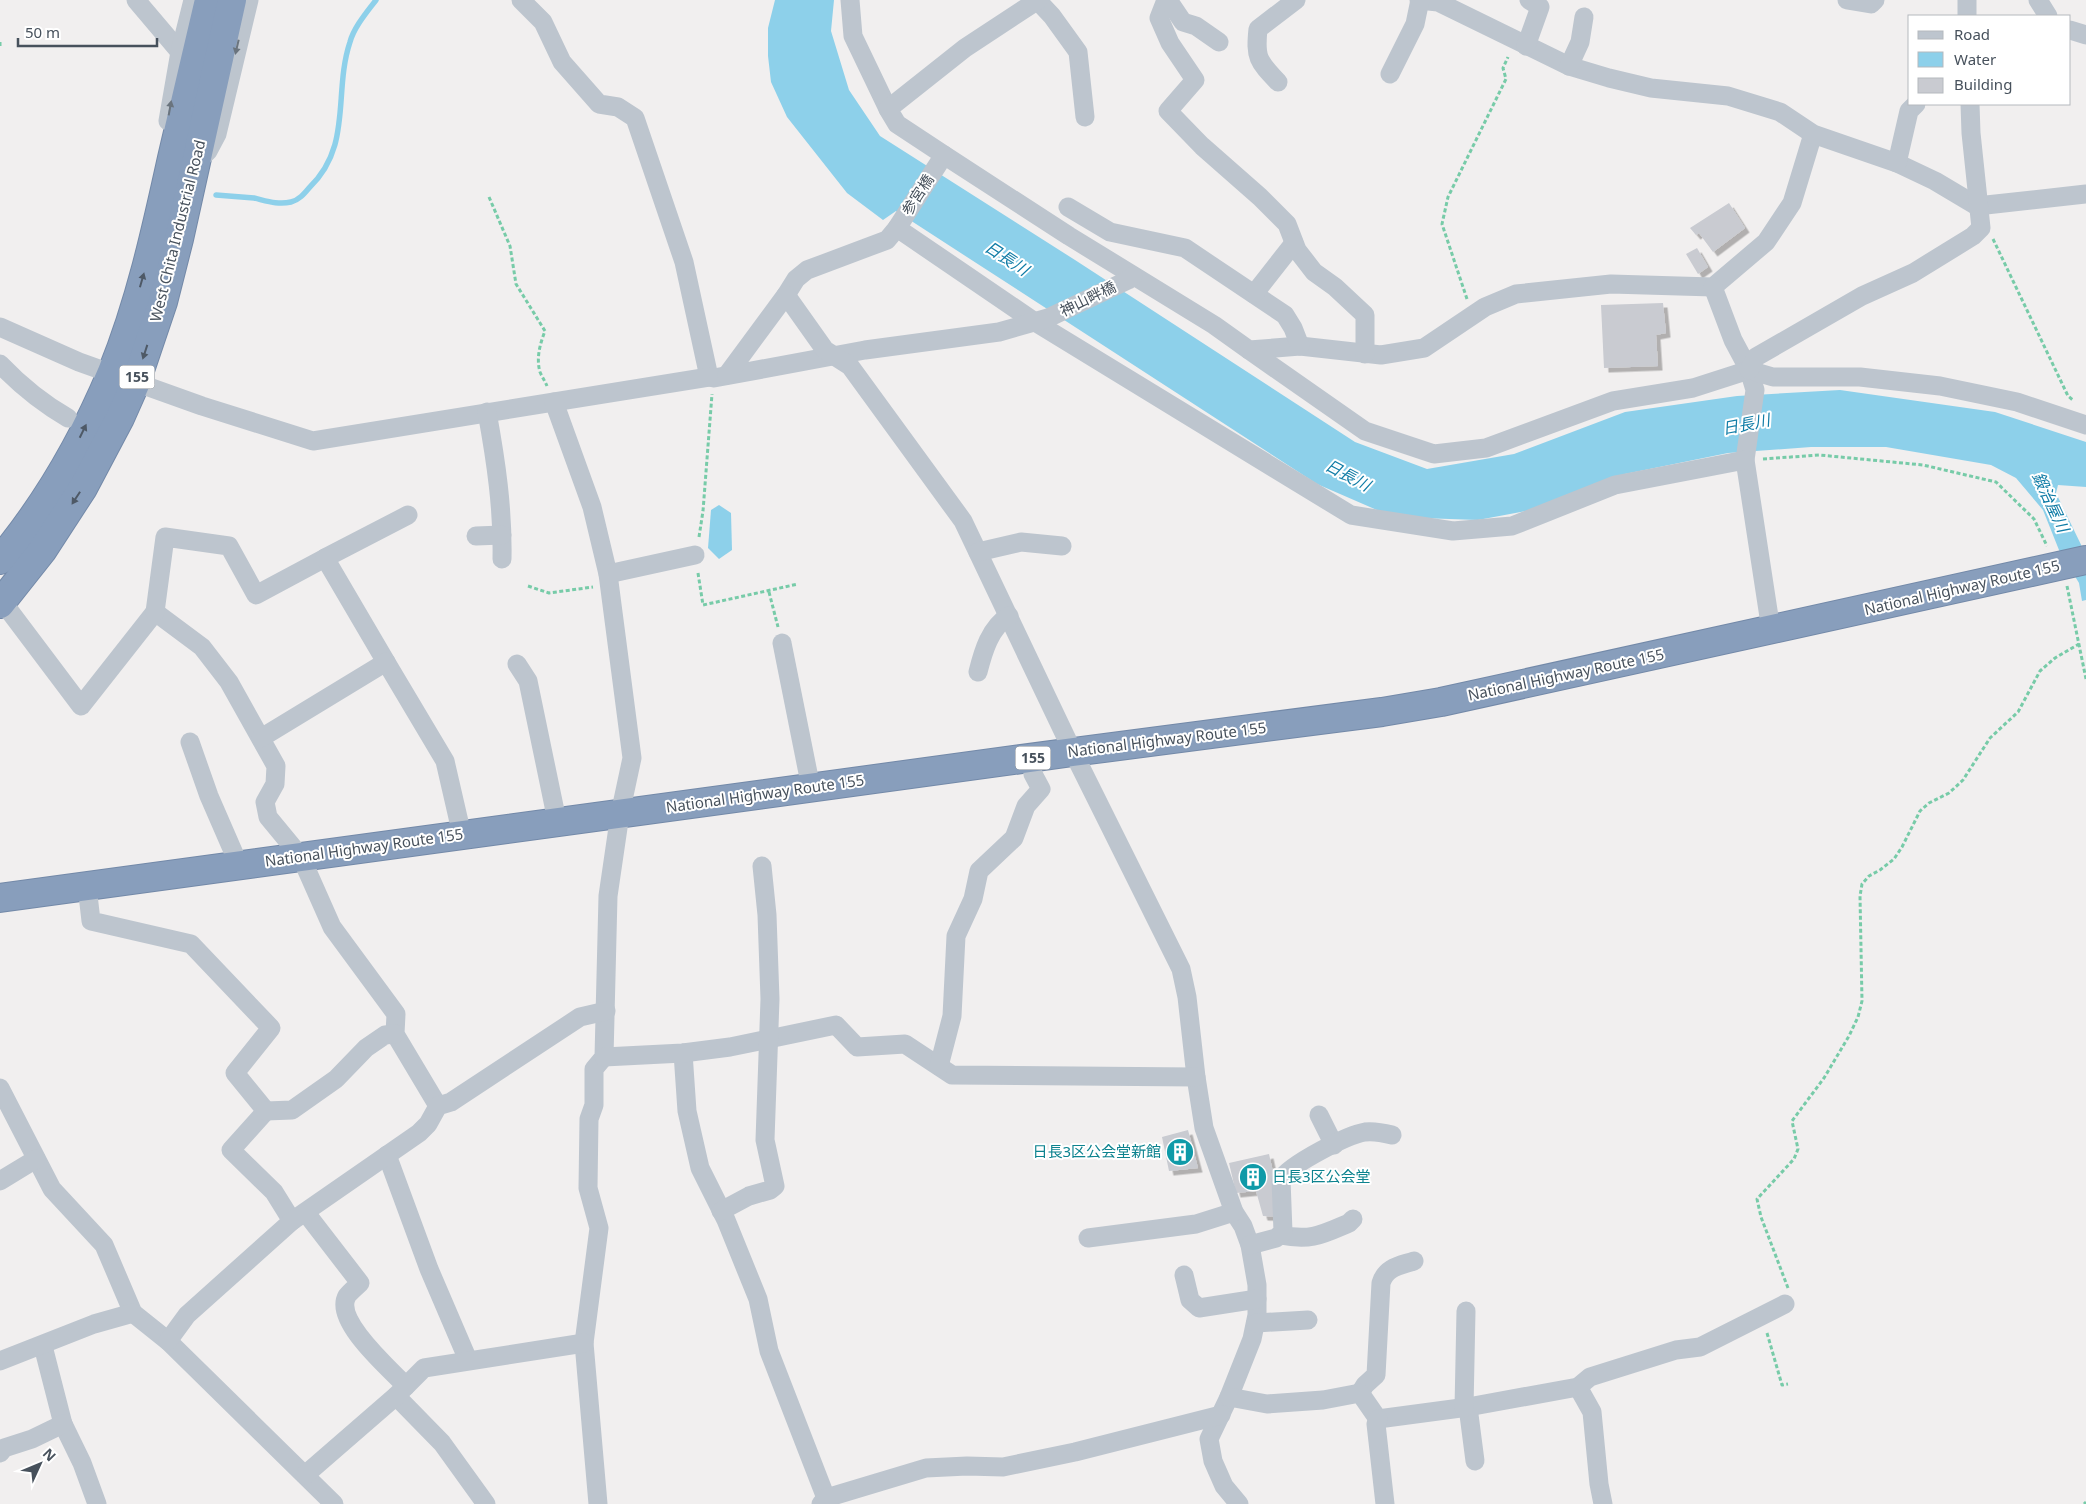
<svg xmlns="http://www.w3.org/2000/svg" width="2086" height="1504" viewBox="0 0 2086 1504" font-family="'Noto Sans','Noto Sans JP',sans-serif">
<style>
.water{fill:#8dd0ea}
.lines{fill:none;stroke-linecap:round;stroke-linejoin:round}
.stream{stroke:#8dd0ea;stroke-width:5.5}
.building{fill:#c9cbd1;filter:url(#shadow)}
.highway-casing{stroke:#7389a8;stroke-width:30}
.path{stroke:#77cba8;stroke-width:3;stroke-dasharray:4 2.5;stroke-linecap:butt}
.minor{stroke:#bdc5ce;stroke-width:19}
.highway{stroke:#889ebc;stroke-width:28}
.oneway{fill:#6a747e}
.oneway2{fill:#4e5966}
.labels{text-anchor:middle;stroke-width:4;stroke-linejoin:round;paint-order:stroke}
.shield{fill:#fff;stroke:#7e858d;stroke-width:1}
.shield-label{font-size:14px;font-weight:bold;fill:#47515c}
.street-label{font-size:15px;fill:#47515c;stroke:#fff}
.culture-label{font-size:15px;fill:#0d838f;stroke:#fff;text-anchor:end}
.water-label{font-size:16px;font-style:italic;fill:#107ca6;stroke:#fff}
</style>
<defs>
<filter id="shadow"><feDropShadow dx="4.5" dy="4.5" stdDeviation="0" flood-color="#0004"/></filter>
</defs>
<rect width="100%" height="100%" fill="#f1efef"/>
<!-- water -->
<g class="water">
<path d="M775 0H834L831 31 849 90 880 136 1075 260 1355 442 1427 469 1514 454 1625 412 1737 396 1840 390 1995 412 2086 442V487L2058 485 2056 493 2086 555V600L2082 601 2079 583 2059 550 2043 510 2016 478 1991 465 1886 447H1811L1728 453 1625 474 1537 509 1478 520 1393 517 1317 484 896 211 883 220 847 193 787 117 771 82 768 56V28Z"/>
<path d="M719 505 731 513 732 550 719 559 708 548 711 510Z"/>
</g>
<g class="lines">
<!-- stream -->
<path class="stream" d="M216 195C229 196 242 197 254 198 267 201 278 205 291 202 299 200 304 194 309 188 353 146 333 93 350 42 354 27 367 12 376 0"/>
</g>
<!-- building -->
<g class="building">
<path d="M1729 203 1745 228 1713 252 1699 233 1696 235 1690 228Z"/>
<path d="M1697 248 1708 267 1698 274 1686 254Z"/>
<path d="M1663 303 1666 333 1656 335 1658 366 1604 368 1601 305Z"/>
<path d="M1188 1130 1198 1168 1169 1171 1162 1137Z"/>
<path d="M1269 1154 1283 1217 1263 1216 1256 1191 1236 1193 1229 1163Z"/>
</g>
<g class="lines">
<defs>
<g id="highway">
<path d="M0 560C46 505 84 439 112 372 140 303 156 231 172 158 184 105 197 53 209 0"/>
<path d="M0 604 42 551 83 488 120 418 136 382 163 302 179 239 232 0"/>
<path d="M0 898 1073 752 1382 712 1441 702 2086 560"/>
</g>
</defs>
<!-- highway casing -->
<use href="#highway" class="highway-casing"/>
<!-- path -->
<g class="path">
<path d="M0 42V46"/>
<path d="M489 197 510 246 516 284 545 331C540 344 536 358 540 372 542 377 545 381 547 386"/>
<path d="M1993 239 2068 396 2074 401"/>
<path d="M1467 299 1442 224 1448 197 1506 79 1503 68 1508 57"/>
<path d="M1763 459 1819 455 1923 465 1996 482 2034 519 2047 546"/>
<path d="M699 537 703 511 712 394"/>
<path d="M698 573 703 605 798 584"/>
<path d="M528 586 549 593 593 587"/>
<path d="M2067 586 2086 679"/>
<path d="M769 592 778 627"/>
<path d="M1788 1288 1761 1217 1757 1199 1794 1159 1798 1149 1792 1121 1824 1078 1849 1036 1858 1017 1862 1001 1860 896 1862 884 1869 876 1880 870 1894 859 1902 847 1920 811 1929 803 1949 793 1963 780 1990 738 2018 712 2040 671 2055 658 2079 644"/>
<path d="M1767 1333 1782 1385 1788 1384"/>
<path d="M2084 1504 2086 1502"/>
</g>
<!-- minor -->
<g class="minor">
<path d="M136 0 180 52"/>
<path d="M521 0 543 22 562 62 599 104 618 107 635 118 684 262 709 377"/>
<path d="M850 0 853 36 888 109"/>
<path d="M1037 0 1052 16 1078 52 1085 117"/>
<path d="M1038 0 965 48 888 109 897 124 944 155 1069 236 1214 325 1249 350 1300 346 1381 355 1424 348 1485 307 1516 294 1611 284 1713 287 1766 242 1792 203 1813 134"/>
<path d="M1166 0 1159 18 1170 43 1195 80 1168 111 1202 146 1260 197 1287 224 1297 250 1314 272 1335 287 1365 315V354"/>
<path d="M1168 0 1183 22 1196 26 1219 42"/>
<path d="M1419 0 1438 2 1569 66 1609 78 1651 88 1728 96 1780 112 1813 134 1897 163 1935 181 1977 206 2086 194"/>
<path d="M1847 0 1871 4 1875 0"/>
<path d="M1967 0V16"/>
<path d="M2038 0 2048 16"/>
<path d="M2070 30 2086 35"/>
<path d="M1526 46 1540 7 1529 0"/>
<path d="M1569 66 1580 42 1584 17"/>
<path d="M1390 74 1415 24 1420 0"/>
<path d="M1278 82C1258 61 1255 58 1258 29L1296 0"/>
<path d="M168 121 180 52 193 0"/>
<path d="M203 156 208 151 217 134 249 0"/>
<path d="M1897 163 1909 111 1916 104"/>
<path d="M1068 207 1110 232 1185 248 1285 315 1293 328 1300 346"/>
<path d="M897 228 944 155"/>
<path d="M1713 287 1733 340 1749 370 1755 390 1745 460 1771 630"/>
<path d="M1254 294 1294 243"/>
<path d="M786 295 796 279 807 270 887 240 897 228 1035 322 1351 515 1453 531 1512 526 1615 485 1745 460"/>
<path d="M0 327 79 362 202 406 313 441 709 377 714 378 865 350 999 332 1048 318 1128 280 1133 276"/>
<path d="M1249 350 1365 431 1434 454 1486 448 1613 401 1693 388 1749 370 1773 377H1860L1940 386 2017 402 2086 425"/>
<path d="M0 364C21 386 42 403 68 418"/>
<path d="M1749 370 1756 357 1862 296 1913 273 1973 236 1981 228 1971 133 1970 104"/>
<path d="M727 375 786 295 825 350 850 366 963 521 1073 752 1181 969 1187 997 1196 1077 1204 1128 1234 1212 1243 1226 1250 1245 1257 1285V1315L1252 1339 1229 1397 1209 1439 1213 1461 1224 1486 1239 1504"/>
<path d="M554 402 592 507 608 574 632 758 620 814 608 896 604 1057 594 1069V1105L589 1119 588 1188 599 1228 584 1343 598 1504"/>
<path d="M487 412C496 461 503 509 502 559"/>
<path d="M476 536 502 535"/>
<path d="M978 552 1021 542 1062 546"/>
<path d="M608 574 695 555"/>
<path d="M2 601 81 706 155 612 202 647 229 682 276 766 275 784 265 802 268 817 301 857 332 927 396 1014 395 1034 438 1106"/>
<path d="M155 612 165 537 229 546 256 595 325 558"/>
<path d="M782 643 811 788"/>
<path d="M386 662 325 558 408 515"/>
<path d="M517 664 528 681 555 811V822"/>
<path d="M978 672C983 652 990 627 1009 616"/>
<path d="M261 738 386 662 445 761 462 835"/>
<path d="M190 742 209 796 239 865"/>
<path d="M87 886 91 921 191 944 271 1028 235 1073 266 1111 231 1150 274 1192 292 1221"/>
<path d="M683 1053 687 1111 700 1168 726 1220 758 1299 769 1351 826 1498"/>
<path d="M604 1057 683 1053 730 1047 836 1025 857 1047 905 1044 952 1075 1196 1077"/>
<path d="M939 1066 952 1016 956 936 973 899 979 871 1014 838 1026 806 1041 789 1033 774 1031 758"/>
<path d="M0 1088 52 1189 104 1245 133 1313 168 1341 334 1504"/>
<path d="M266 1111 292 1110 336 1079 366 1048 385 1035 395 1034"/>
<path d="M1319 1115 1334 1145"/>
<path d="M387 1155 429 1269 468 1360"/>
<path d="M0 1181 36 1159"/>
<path d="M721 1211 749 1196 770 1190 775 1186 765 1140 770 999 767 915 762 866"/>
<path d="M306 1213 360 1283C356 1287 350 1292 347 1296 333 1321 391 1370 406 1386"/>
<path d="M1280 1235C1311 1241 1321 1235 1349 1223L1353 1219"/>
<path d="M1088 1238 1196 1224 1234 1212"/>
<path d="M1250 1245 1276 1238 1283 1232 1281 1179C1291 1164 1347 1135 1365 1132 1374 1131 1384 1133 1392 1135"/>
<path d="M1184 1275 1190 1300 1199 1308 1257 1299"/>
<path d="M1256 1323 1308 1320"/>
<path d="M168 1341 187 1315 292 1221 419 1133 428 1124 438 1106 451 1102 580 1017 606 1011"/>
<path d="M43 1346 63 1424 82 1463 97 1504"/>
<path d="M0 1361 94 1324 133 1313"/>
<path d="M1578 1387 1592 1412 1599 1484 1603 1504"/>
<path d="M1360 1393 1365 1385 1376 1375 1381 1283C1386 1267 1399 1266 1414 1261"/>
<path d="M396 1396 442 1443 486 1504"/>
<path d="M1229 1397 1267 1404 1323 1400 1360 1393 1378 1419 1468 1407 1578 1387 1590 1377 1676 1350 1700 1347 1785 1304"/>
<path d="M1468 1407 1475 1461"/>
<path d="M1464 1408 1466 1311"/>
<path d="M1378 1419 1376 1424 1385 1504"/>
<path d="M0 1453 4 1448 32 1439 63 1424"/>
<path d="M305 1475 396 1396 424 1368 584 1343"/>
<path d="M821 1504 826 1498 926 1468 967 1466 1003 1467 1075 1452 1221 1415"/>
</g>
<!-- highway -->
<use href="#highway" class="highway"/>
</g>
<!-- one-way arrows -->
<defs><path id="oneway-solid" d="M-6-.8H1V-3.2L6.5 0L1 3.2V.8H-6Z" transform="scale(1.25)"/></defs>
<g class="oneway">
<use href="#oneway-solid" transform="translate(237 47) rotate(103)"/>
<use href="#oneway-solid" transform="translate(170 108) rotate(-80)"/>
</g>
<g class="oneway2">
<use href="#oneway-solid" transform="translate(142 280) rotate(-74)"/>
<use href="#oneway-solid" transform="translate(145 352) rotate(108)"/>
<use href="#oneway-solid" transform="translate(83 431) rotate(-64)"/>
<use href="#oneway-solid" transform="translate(76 498) rotate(123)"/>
</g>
<!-- icons -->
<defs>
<symbol id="building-disc" viewBox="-11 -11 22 22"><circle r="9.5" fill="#0f9aa8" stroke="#fff"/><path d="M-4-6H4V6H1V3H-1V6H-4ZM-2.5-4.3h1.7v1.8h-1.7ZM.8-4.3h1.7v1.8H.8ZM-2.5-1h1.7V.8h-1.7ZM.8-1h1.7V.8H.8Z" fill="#fff"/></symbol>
</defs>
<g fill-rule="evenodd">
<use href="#building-disc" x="1164" y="1136" width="32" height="32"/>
<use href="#building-disc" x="1237" y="1161" width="32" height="32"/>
</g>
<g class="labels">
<!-- shield labels -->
<g class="shield">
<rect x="119.5" y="365.5" width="35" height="23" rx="4"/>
<rect x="1015.5" y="746.5" width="35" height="23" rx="4"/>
</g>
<g class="shield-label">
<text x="137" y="382">155</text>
<text x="1033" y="763">155</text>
</g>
<!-- street labels -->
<g class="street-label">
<text transform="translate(918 195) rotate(-57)" y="5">参宮橋</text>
<text transform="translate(178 231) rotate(-76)" y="5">West Chita Industrial Road</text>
<text transform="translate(1088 299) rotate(-26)" y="5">神山畔橋</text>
<text transform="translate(1962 588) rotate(-13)" y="5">National Highway Route 155</text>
<text transform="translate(1566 675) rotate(-12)" y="5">National Highway Route 155</text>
<text transform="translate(1167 740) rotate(-7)" y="5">National Highway Route 155</text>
<text transform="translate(765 794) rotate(-8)" y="5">National Highway Route 155</text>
<text transform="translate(364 848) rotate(-8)" y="5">National Highway Route 155</text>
</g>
<!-- culture labels -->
<g class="culture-label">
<text x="1161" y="1157">日長3区公会堂新館</text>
<text x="1272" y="1182" text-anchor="start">日長3区公会堂</text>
</g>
<!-- water labels -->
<g class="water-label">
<text transform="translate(1007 258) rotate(33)" y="6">日長川</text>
<text transform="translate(1746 424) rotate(-11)" y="6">日長川</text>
<text transform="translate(1348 475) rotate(28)" y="6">日長川</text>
<text transform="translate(2051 502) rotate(65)" y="6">鍛治屋川</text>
</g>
</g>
<!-- legend -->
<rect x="1908" y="15" width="162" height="90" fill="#ffffff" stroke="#b5b9be"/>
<rect x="1918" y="31" width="25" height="8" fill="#bdc5ce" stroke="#b5b9be"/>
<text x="1954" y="40" font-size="15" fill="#47515c">Road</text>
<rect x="1918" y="52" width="25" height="15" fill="#8dd0ea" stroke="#b5b9be"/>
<text x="1954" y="65" font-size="15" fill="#47515c">Water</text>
<rect x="1918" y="78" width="25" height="15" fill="#c9cbd1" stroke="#b5b9be"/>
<text x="1954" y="90" font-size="15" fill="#47515c">Building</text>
<!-- north arrow -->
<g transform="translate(40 1464) rotate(46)" stroke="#ffffff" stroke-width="4" paint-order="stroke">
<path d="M0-4L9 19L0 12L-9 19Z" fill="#47515c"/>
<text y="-8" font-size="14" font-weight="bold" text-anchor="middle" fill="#47515c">N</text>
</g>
<!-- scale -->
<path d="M18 38v8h139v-8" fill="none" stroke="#47515c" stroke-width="2.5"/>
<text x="25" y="38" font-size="15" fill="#47515c" stroke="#ffffff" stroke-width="4" paint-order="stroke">50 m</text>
</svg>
